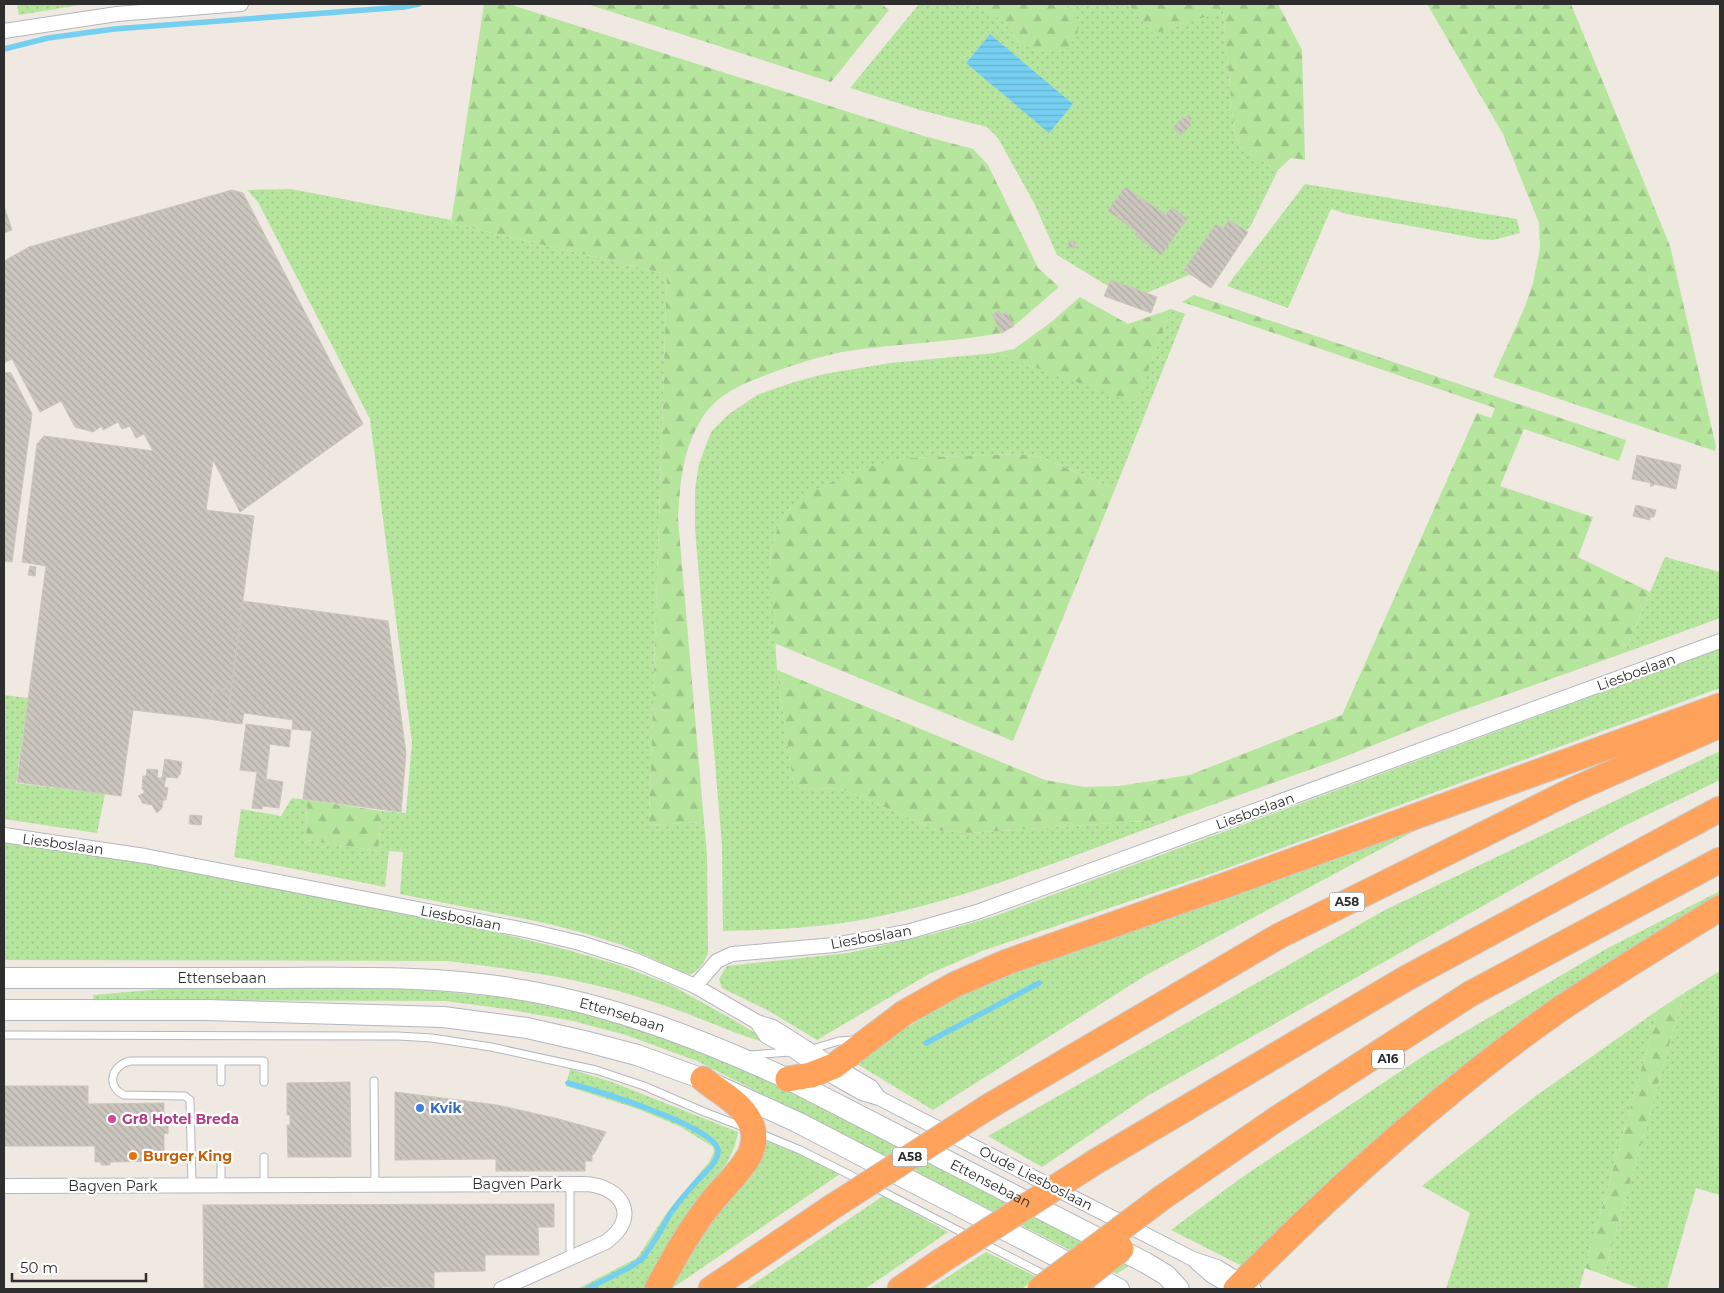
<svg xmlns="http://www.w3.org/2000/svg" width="1724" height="1293" viewBox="0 0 1724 1293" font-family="Montserrat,sans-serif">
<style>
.grass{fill:url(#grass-dots);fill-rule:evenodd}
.forest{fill:url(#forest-firs)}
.water{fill:url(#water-rules)}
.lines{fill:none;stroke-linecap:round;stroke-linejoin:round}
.stream{stroke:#75cff0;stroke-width:5.5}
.building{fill:url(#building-back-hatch);stroke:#cbc5ba}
.lane-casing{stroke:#b4b7c1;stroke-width:9}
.street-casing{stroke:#b4b7c1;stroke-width:16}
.secondary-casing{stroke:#b4b7c1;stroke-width:22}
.highway-casing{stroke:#c9c9c9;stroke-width:27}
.lane{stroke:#fff;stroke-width:7}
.street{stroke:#fff;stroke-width:14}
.secondary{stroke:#fff;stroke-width:20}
.highway{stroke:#ffa35c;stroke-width:25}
.highway-bridge-casing{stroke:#c9c9c9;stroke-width:27;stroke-linecap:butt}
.highway-bridge{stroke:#ffa35c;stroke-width:25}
.shop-dot{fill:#3f7fe0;stroke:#fff;stroke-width:2}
.hotel-dot{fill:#d1479c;stroke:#fff;stroke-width:2}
.food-dot{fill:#e8710a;stroke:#fff;stroke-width:2}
.labels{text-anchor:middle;stroke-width:4.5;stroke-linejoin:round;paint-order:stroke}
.shield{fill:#fff;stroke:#6d6d6d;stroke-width:1}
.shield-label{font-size:12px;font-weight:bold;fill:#2e2e2e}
.street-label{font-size:14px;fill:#2e2e2e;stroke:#fff}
.shop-label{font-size:14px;font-weight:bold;fill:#366cbe;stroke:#fff;text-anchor:start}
.hotel-label{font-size:14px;font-weight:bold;fill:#b23c85;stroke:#fff;text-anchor:start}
.food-label{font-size:14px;font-weight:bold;fill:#c56008;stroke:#fff;text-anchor:start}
</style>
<defs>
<pattern id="grass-dots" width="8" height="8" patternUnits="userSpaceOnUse" patternTransform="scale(1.25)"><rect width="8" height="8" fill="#b6e59e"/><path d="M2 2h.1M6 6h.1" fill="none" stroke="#9dc588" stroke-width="1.8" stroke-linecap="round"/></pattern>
<pattern id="forest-firs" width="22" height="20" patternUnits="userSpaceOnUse" patternTransform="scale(1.25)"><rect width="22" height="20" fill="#b6e59e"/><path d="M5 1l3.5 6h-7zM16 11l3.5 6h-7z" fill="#9dc588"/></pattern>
<pattern id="water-rules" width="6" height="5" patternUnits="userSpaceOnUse" patternTransform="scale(1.25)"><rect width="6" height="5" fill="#75cff0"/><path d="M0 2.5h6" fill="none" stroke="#66b2ce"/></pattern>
<pattern id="building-back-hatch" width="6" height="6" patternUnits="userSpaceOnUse" patternTransform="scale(1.25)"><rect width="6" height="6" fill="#cbc7bf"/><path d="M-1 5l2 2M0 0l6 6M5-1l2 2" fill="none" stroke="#afaba4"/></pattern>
</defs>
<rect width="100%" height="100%" fill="#efe9e1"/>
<!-- grass -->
<g class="grass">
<path d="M17 4H86L19 15Z"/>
<path d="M919 4H976L1005 22 1021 45 1064 5 1056 4H1128L1154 34 1223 10 1234 132 1242 150 1278 170 1250 227 1223 252 1203 278 1189 275 1137 297 1123 295 1057 255 1034 203 998 138 987 127 920 110 850 88ZM990 34 1073 104 1049 132 966 63Z"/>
<path d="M1305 184 1517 219 1520 233 1493 240 1480 239 1347 214 1331 209 1288 308 1227 286Z"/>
<path d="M291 189 451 220V223L667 274 649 825 704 822 707 854 708 953C703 964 700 970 689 975L622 945 584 933 545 923 400 894 403 852 389 851 385 887 234 857 241 809 281 816 292 798 307 800 306 840 378 851 382 811 406 813 412 743 370 419 258 202 247 190Z"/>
<path d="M1171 309 1185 314 1115 489 1041 457 1018 454 904 458 791 507 779 524 770 552 777 670 794 788 841 789 878 804 936 830 969 833 1173 819C1072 856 972 898 866 919 819 928 771 930 723 931L722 845 695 529V489L699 464 711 432 729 414 757 395 794 382 824 374 891 363 995 353 1136 402Z"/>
<path d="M1665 557 1720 572V618L1624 653Z"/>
<path d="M1720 649V688L1222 870 982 951 929 974 817 1040 769 1011 722 988 719 979 727 966 848 953 937 933 995 916Z"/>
<path d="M4 695 28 698 16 783 105 794 97 833 4 819Z"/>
<path d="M1720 751V780L1622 827 1149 1095 1042 1167 988 1136 1385 910Z"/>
<path d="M1459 807 1148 974 933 1110 857 1064 896 1034 977 985Z"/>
<path d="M4 843 122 859 482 929 568 950 619 965 671 985 732 1019 773 1044C752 1040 731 1031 711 1023 686 1013 661 1004 635 996 574 977 511 969 447 961L4 960Z"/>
<path d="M1720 891V899L1601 969 1527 1016 1398 1120 1244 1267 1171 1230 1241 1178 1425 1055 1606 949Z"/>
<path d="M1720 971V1195L1696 1188 1667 1289H1641L1604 1275 1684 993Z"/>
<path d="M185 987 404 988 510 998 605 1018 683 1043 763 1078 1130 1265 1117 1274 697 1061 626 1035 573 1021 506 1009 446 1001 94 1000 93 995Z"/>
<path d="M1658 1010 1579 1289H1446L1470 1213 1422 1186 1533 1098Z"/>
<path d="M570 1069 612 1082 738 1132C731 1170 710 1180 691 1210 675 1236 660 1263 644 1289H577L637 1258 668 1211 709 1162 714 1152 713 1147 679 1126 638 1109 566 1086Z"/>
<path d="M765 1140 810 1159 840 1174 671 1289 695 1240Z"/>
<path d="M883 1196 948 1232 865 1289H746Z"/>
<path d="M986 1252 1037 1277 1022 1289H929Z"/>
</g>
<!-- forest -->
<g class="forest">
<path d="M484 4H513L515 6 924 136 973 149 988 165 1038 268 1059 287 1016 324 1001 333C949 343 895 343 842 352 818 357 792 365 769 374 744 383 715 395 701 420 682 451 680 484 678 519L704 822 649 825 667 274 451 223Z"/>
<path d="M587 4H881L889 10 831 82Z"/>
<path d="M976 4H1056L1064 5 1076 13 1078 33 1069 48 1043 52 1021 45 1005 22Z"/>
<path d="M1128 4H1278L1302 50 1305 160 1291 158 1278 170 1242 150 1234 132 1223 11 1154 34Z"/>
<path d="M1427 4H1571L1670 246 1716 447 1715 451 1493 377 1524 309 1533 283 1540 249 1539 223 1503 134Z"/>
<path d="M1194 295 1626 440 1619 461 1524 429 1500 486 1593 517 1578 557 1650 592 1624 653 1446 716 1334 761 1173 819 969 833 936 830 878 804 841 789 794 788 777 670 1045 780 1084 787 1119 786 1190 775 1342 715 1477 413 1491 418 1495 408 1182 302Z"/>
<path d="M1080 297 1128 324 1171 309 1136 403 995 353 1014 349 1050 323Z"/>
<path d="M1018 454 1041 457 1115 489 1013 741 774 643 770 552 779 524 791 507 811 491 869 467 904 458Z"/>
<path d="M307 800 382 811 378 851 306 840Z"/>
<path d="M1684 993 1604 1275 1585 1268 1658 1010Z"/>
</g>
<!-- water -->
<path class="water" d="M990 34 1073 104 1049 133 966 63Z"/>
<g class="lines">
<!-- stream -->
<g class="stream">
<path d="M4 49 48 38 114 29 404 7 419 4"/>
<path d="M926 1043 1039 983"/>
<path d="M568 1083C591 1089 719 1127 718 1151 718 1162 706 1171 699 1179 687 1192 675 1205 666 1221 659 1234 651 1247 642 1259L632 1266 587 1289"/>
</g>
</g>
<!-- building -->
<g class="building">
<path d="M1188 115 1192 119 1189 122 1191 125 1181 135 1173 128 1183 117 1184 119Z"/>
<path d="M1125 187 1166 215 1172 207 1187 219 1161 255 1135 235 1137 232 1108 211Z"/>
<path d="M232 190 243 193 363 424 240 512 213 460 206 510 254 516 231 690 214 688 209 719 133 710 121 796 17 782 46 566 22 562 37 444 44 436 153 451 144 434 136 438 130 426 122 429 118 422 103 430 102 426 93 432 75 427 61 401 40 412 12 359 4 363V261L29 247Z"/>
<path d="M4 206 12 230 4 233Z"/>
<path d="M1229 220 1248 232 1211 288 1184 270 1216 224 1223 229Z"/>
<path d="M1069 241 1076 242 1075 248 1068 247Z"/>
<path d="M1111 280 1157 297 1151 313 1104 296Z"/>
<path d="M999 311 1002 315 1006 312 1014 326 1002 333 992 315Z"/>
<path d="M4 372 11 373 32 414 12 562 4 561Z"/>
<path d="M1637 455 1681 465 1676 489 1654 484 1653 486H1650L1651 483 1632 479Z"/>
<path d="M1636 505 1656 510 1654 517H1650V520L1633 516Z"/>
<path d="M30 566 36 567 35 576 28 575Z"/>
<path d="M243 601 388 621 406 753 401 812 303 799 312 731 292 729 293 720 244 713 242 724 227 722Z"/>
<path d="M214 688 231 690 227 722 209 719Z"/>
<path d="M246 724 291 730 289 747 270 744 266 779 283 782 279 808 262 806V809L252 808 257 772 240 770Z"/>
<path d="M165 759 182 762 180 775 178 774V778L166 777 164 787 168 788 166 800H163L162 808 157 813 152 805 142 803V801L138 796 144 793V790L142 789 143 776H146L147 769 158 770 157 778H162Z"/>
<path d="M190 815 202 816 201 825 189 824Z"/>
<path d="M350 1082 351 1157H288L287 1125H290V1115H287V1083Z"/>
<path d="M4 1086H88V1104L164 1103V1115H168V1134L164 1133V1161L110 1162V1165H101V1162H95V1146H4Z"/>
<path d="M395 1092 497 1105 555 1118 606 1132 594 1154 592 1155V1161H585V1171H496V1159L395 1160Z"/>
<path d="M554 1204V1227H538L539 1255H485V1271L434 1272V1288L382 1287V1289H204L203 1205Z"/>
</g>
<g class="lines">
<defs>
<g id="lane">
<path d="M4 1035 398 1036 432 1038 491 1047 596 1070 644 1086 702 1111 746 1128"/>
<path d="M809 1050 839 1041 854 1040"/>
<path d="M749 1055 791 1052"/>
<path d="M221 1061V1082"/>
<path d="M374 1081 375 1185"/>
<path d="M759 1133 800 1150 862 1181"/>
<path d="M221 1157V1185"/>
<path d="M264 1157V1185"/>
<path d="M570 1184V1259"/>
<path d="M192 1185 190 1100 185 1096H181L124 1095C105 1086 112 1064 131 1061H264V1082"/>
<path d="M874 1187 969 1236"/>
<path d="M981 1242 1049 1277"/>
</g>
<g id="street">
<path d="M4 31 117 14 241 4"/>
<path d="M4 835 145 856 530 931 580 943 637 961 695 986 757 1022 773 1027 825 1060 871 1087 879 1098"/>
<path d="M695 986 717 961 732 954 834 945 907 932 977 912 1720 641"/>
<path d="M757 1022 766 1036 794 1051 823 1071 862 1093 879 1098 1193 1259 1217 1267 1254 1289"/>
<path d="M4 1186 585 1184C622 1186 641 1217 606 1242L501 1289"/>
<path d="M1197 1263 1212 1276 1235 1289"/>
</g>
<g id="secondary">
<path id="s1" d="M4 978C91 978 178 978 265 978 347 978 429 975 510 988 608 1003 699 1038 788 1079L1146 1263 1166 1275 1179 1289"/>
<path d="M4 1010H206L443 1017 527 1028 584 1041 637 1055 703 1079 797 1122 1119 1289"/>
</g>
<g id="highway">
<path d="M788 1079 811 1075 834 1066 904 1013 954 985 1007 962 1226 885 1720 706"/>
<path d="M988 1107 1279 936 1573 790 1720 725"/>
<path d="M1095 1162 1405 979 1720 809"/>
<path d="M1163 1197 1275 1120 1470 994 1720 860"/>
<path d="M657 1289C673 1260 689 1230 710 1204 722 1188 739 1174 749 1156 753 1148 755 1139 753 1130 747 1105 721 1094 703 1079"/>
<path d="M711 1289 832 1207"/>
<path d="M900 1289 941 1261"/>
<path d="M1236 1289C1336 1188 1443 1091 1560 1009 1612 974 1667 941 1720 908"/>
</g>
</defs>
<!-- lane casing -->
<use href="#lane" class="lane-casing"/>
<!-- street casing -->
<use href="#street" class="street-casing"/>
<!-- secondary casing -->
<use href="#secondary" class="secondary-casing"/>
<!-- highway casing -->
<use href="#highway" class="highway-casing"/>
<!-- lane -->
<use href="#lane" class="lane"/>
<!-- street -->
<use href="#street" class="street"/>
<!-- secondary -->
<use href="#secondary" class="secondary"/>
<!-- highway -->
<use href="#highway" class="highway"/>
<defs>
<g id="highway-bridge">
<path d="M832 1207 988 1107"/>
<path d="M941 1261 1095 1162"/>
<path d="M1040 1289 1163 1197"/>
<path d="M1070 1289 1121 1249"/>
</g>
</defs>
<!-- highway-bridge casing -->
<use href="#highway-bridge" class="highway-bridge-casing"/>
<!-- highway-bridge -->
<use href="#highway-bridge" class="highway-bridge"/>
</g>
<!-- markers -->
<circle class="shop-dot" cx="420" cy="1108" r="5"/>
<circle class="hotel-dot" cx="112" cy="1119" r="5"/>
<circle class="food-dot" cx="133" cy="1156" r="5"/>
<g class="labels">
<!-- shield labels -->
<g class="shield">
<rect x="1329.5" y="892.5" width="35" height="19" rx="4"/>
<rect x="1372" y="1049.5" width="32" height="19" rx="4"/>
<rect x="892.5" y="1147.5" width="35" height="19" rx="4"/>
</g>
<g class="shield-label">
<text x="1347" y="906">A58</text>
<text x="1388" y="1063">A16</text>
<text x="910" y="1161">A58</text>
</g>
<!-- street labels -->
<g class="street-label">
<text transform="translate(1636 672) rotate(-20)" y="5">Liesboslaan</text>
<text transform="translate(1255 811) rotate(-20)" y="5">Liesboslaan</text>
<text transform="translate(63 844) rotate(8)" y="5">Liesboslaan</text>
<text transform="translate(461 918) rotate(11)" y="5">Liesboslaan</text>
<text transform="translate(871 937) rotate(-10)" y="5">Liesboslaan</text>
<text dy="5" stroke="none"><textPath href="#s1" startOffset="218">Ettensebaan</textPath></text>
<text dy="5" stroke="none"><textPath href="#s1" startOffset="622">Ettensebaan</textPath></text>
<text transform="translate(1036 1178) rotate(27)" y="5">Oude Liesboslaan</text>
<text dy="5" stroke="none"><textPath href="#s1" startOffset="1028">Ettensebaan</textPath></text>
<text x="517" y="1189">Bagven Park</text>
<text x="113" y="1191">Bagven Park</text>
</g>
<!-- shop labels -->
<g class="shop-label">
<text x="430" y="1113">Kvik</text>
</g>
<!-- hotel labels -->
<g class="hotel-label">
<text x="122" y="1124">Gr8 Hotel Breda</text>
</g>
<!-- food labels -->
<g class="food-label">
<text x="143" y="1161">Burger King</text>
</g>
</g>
<!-- border -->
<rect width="1724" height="1293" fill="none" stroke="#2e2e2e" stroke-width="10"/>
<!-- scale -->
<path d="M12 1273v8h134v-8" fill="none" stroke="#2e2e2e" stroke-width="2.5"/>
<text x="20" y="1273" font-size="15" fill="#2e2e2e" stroke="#ffffff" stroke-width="4" paint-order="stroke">50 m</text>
</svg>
